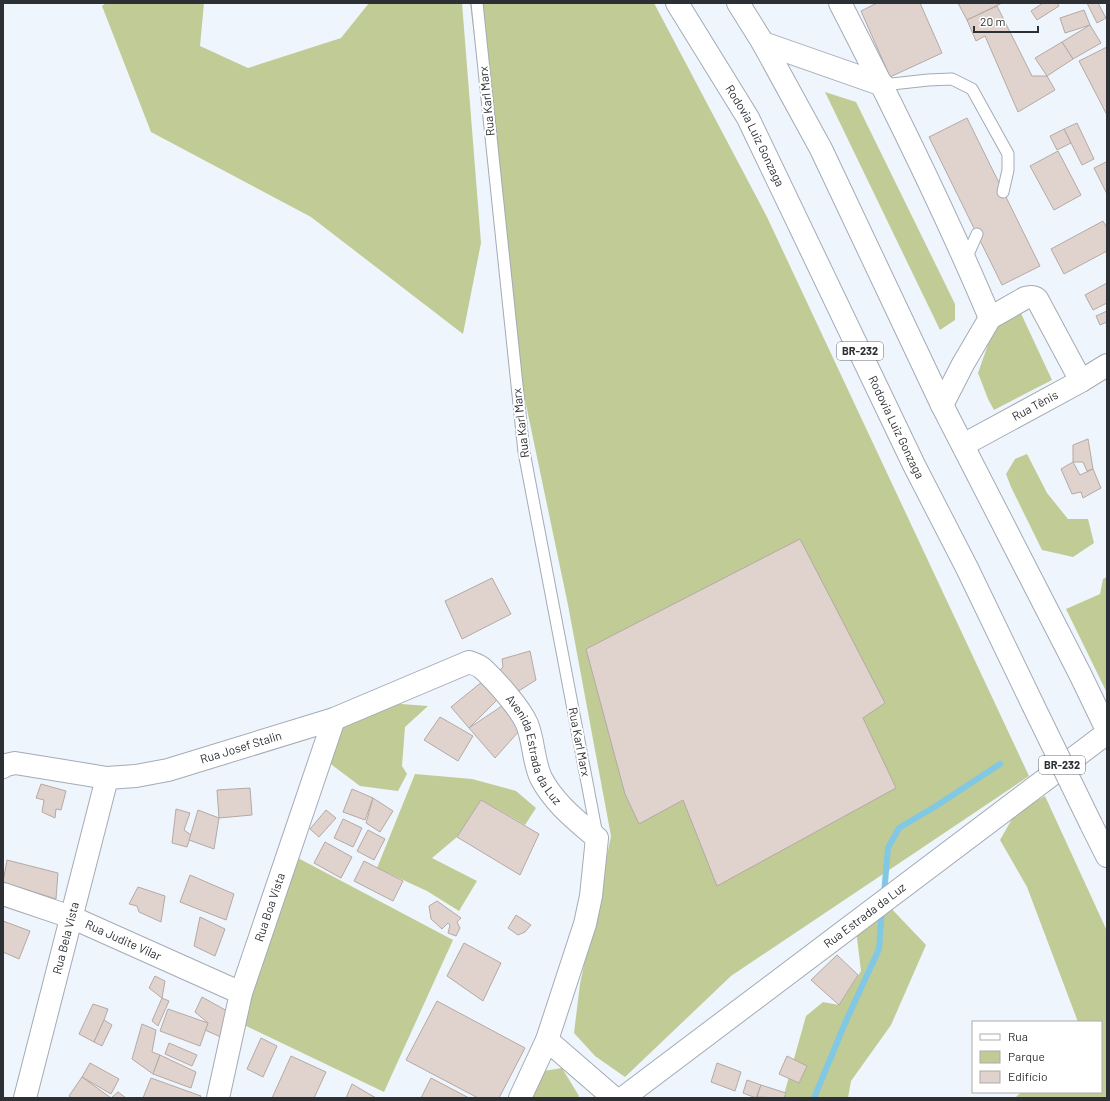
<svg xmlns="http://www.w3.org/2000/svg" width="1110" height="1101" viewBox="0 0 1110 1101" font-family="Barlow,sans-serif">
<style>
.green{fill:#c1cb95}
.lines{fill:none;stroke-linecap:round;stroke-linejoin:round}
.stream{stroke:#81c8e4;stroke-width:6}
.building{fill:#e0d3ce;stroke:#b5a9a4}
.lane-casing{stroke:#a4abb5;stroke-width:13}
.street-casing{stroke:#a4abb5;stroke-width:24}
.secondary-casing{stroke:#a4abb5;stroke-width:24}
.highway-casing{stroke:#a4abb5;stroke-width:24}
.lane{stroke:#fff;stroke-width:11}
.street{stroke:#fff;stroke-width:22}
.secondary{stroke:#fff;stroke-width:22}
.highway{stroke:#fff;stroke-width:22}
.highway-bridge-casing{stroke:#a4abb5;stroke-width:24;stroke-linecap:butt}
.highway-bridge{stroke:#fff;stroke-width:22}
.labels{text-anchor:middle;stroke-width:4;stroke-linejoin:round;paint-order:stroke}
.shield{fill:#fff;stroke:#6b6d70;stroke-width:1}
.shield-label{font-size:11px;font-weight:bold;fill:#2c2f33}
.street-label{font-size:12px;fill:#2c2f33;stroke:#fff}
</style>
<rect width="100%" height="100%" fill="#eff5fd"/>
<!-- green -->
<g class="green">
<path d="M106 3H204L200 46 248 68 341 38 369 3H462L481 243 463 334 311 217 151 132 102 6Z"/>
<path d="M470 3H654L767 217 1029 776 731 976 625 1077 595 1056 574 1033 580 984 611 836 568 605 511 333Z"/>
<path d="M825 92 856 102 955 304V320L940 330Z"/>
<path d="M1018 307 1052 380 994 410 988 399 978 373 997 319Z"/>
<path d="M1027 454 1047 493 1068 519H1088L1094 543 1073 557 1042 550 1011 487 1006 474 1015 459Z"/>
<path d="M1107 577V693L1066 609 1100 594 1103 579Z"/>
<path d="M401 704 428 706 405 727 402 766 407 774 398 791 360 786 332 765 326 757 340 722 383 705Z"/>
<path d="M415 774 472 779 516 791 536 808 525 825 481 800 457 837 432 858 477 881 459 911 427 891 377 868Z"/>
<path d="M1045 796 1107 931V1098H1015L1021 1092H1101V1022H1078L1027 887 1000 840 1016 812Z"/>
<path d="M298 858 453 940 384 1092 242 1024Z"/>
<path d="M888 905 926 945 891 1025 851 1081 848 1098H783L806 1016 823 1002 839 1005 861 971 856 930Z"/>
<path d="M562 1068 579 1096 578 1098H522L532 1073Z"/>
</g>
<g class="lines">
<!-- stream -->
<g class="stream">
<path d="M884 894 888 848 899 828 936 806 1000 764"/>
<path d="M814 1098 846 1021 879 949 882 909"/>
</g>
</g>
<!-- building -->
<g class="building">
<path d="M877 3H920L942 53 890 77 861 11Z"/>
<path d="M958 3H1002L967 20Z"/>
<path d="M1043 3H1057L1059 6 1037 20 1031 11Z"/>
<path d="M1087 3H1098L1106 18 1097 23Z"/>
<path d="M997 6 1032 76H1047L1055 90 1018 112 985 36 976 41 967 20Z"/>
<path d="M1084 10 1090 25 1065 33 1060 18Z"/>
<path d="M1090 25 1101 43 1073 59 1062 42Z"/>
<path d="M1062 42 1073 59 1047 76 1035 58Z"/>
<path d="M1107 47V115L1079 61Z"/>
<path d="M967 118 1040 266 1002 285 929 137Z"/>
<path d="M1077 123 1094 159 1082 165 1064 129Z"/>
<path d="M1064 129 1071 143 1057 150 1050 136Z"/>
<path d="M1058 151 1081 195 1054 210 1030 166Z"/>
<path d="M1106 162 1107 165V194L1094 168Z"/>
<path d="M1103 221 1107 228V251L1064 274 1051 249Z"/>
<path d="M1107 283V303L1093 310 1085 295Z"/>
<path d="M1107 311V322L1100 325 1096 316Z"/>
<path d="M1088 439 1093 469 1087 471 1083 462H1073V445Z"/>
<path d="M1073 462 1080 475 1093 469 1101 488 1083 498 1081 492 1072 494 1061 469Z"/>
<path d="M800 539 885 703 863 718 896 788 717 886 683 800 639 824 625 794 586 649Z"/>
<path d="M492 578 511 614 462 639 445 601Z"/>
<path d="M530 651 536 680 517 692 498 672 503 667 502 659Z"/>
<path d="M483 681 498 699 469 728 451 707Z"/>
<path d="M502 706 520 730 495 758 469 728Z"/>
<path d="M440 717 473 736 458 761 424 740Z"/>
<path d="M41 784 66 791 61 810 56 809 55 818 42 812 44 800 36 798Z"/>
<path d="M250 788 252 815 219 818 217 790Z"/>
<path d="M352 789 373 798 365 820 343 812Z"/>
<path d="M373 798 393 811 380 832 366 823Z"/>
<path d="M481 800 539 834 520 875 457 837Z"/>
<path d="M176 809 190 813 184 830 191 835 187 847 172 843Z"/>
<path d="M198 810 219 818 214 849 189 840Z"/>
<path d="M326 810 336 818 319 837 310 829Z"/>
<path d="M343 819 362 828 353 847 334 838Z"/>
<path d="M368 830 385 839 374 860 357 851Z"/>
<path d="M325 842 352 857 341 878 314 863Z"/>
<path d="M7 860 58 873 56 899 3 882Z"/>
<path d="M364 861 403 881 393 901 354 881Z"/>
<path d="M190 875 234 894 226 920 180 902Z"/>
<path d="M138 887 165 896 161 922 139 912 137 906 129 904Z"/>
<path d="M437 901 461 918 457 922 460 928 456 936 448 933 450 925 448 923 442 929 431 919 429 906Z"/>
<path d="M516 915 531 925 525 932 518 935 508 928Z"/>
<path d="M200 917 225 929 215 956 194 946Z"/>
<path d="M3 921 30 931 19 959 3 952Z"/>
<path d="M464 943 501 963 483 1001 447 976Z"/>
<path d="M837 955 858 975 839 1005 811 980Z"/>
<path d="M155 976 165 981 162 998 149 988Z"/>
<path d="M202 997 229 1012 223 1038 205 1030 208 1023 195 1012Z"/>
<path d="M162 998 169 1001 158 1026 152 1021Z"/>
<path d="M437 1001 525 1048 499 1098H478L406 1060Z"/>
<path d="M93 1004 108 1009 104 1020 94 1042 79 1034Z"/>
<path d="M168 1009 208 1023 200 1046 160 1031Z"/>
<path d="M104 1020 112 1025 102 1046 94 1042Z"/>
<path d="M142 1024 156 1030 152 1052 160 1055 153 1074 132 1059Z"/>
<path d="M261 1038 277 1046 263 1077 247 1069Z"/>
<path d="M169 1043 197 1055 192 1066 165 1054Z"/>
<path d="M160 1055 196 1072 191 1088 153 1074Z"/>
<path d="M291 1056 326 1072 314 1098H272Z"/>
<path d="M787 1056 807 1066 799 1083 779 1074Z"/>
<path d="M90 1063 119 1079 111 1094 82 1077Z"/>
<path d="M717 1063 741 1072 735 1091 711 1082Z"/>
<path d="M82 1077 111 1098H72L69 1096Z"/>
<path d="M151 1078 201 1096 200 1098H143Z"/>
<path d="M431 1078 469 1098H421Z"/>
<path d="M747 1080 761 1085 756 1098 743 1093Z"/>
<path d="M352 1084 376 1098H346Z"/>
<path d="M761 1085 786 1093 784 1098 757 1097Z"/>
<path d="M118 1092 126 1098H111Z"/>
</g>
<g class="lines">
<defs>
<g id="lane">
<path d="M477 3 524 452 597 835"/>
<path d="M883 85 928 80 952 79 972 89 1008 154V170L1003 192"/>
<path d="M966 259 977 234"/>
</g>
<g id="street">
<path d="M840 3C893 106 945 211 990 318"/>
<path d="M763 43 883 85"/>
<path d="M942 405 963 364 990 318 1025 298C1030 297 1033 296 1037 299L1081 381"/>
<path id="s1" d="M963 445 1081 381 1107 365"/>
<path id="s2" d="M3 767 6 765 15 763 107 778 136 776 168 770 334 719 469 662C474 664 479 665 483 669 496 681 520 708 527 724 534 741 533 761 541 778 554 803 576 820 597 838L591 896 585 924 547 1040 520 1098"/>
<path id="s3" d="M3 894 71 917 241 993"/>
<path d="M547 1040 614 1098"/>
<path id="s4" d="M25 1098 107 778"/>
<path id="s5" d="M218 1098 241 993 334 719"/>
</g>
<g id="secondary">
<path id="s6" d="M623 1098 1107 733"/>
</g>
<g id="highway">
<path id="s7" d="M677 3 748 118 914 465 967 568 1033 705"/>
<path d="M738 3 763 43 821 149 942 405 1080 674 1107 730"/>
<path d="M1091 824 1107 856"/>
</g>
</defs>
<!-- lane casing -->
<use href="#lane" class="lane-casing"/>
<!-- street casing -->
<use href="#street" class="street-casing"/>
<!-- secondary casing -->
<use href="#secondary" class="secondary-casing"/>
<!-- highway casing -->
<use href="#highway" class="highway-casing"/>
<!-- lane -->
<use href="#lane" class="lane"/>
<!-- street -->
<use href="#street" class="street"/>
<!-- secondary -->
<use href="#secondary" class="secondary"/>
<!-- highway -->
<use href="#highway" class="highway"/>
<defs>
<path id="highway-bridge" d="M1033 705 1091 824"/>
</defs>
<!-- highway-bridge casing -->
<use href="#highway-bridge" class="highway-bridge-casing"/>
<!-- highway-bridge -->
<use href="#highway-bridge" class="highway-bridge"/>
</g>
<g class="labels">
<!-- shield labels -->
<g class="shield">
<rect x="837" y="342" width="46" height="18" rx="3"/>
<rect x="1039" y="756" width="46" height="18" rx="3"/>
</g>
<g class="shield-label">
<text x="860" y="355">BR-232</text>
<text x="1062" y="769">BR-232</text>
</g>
<!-- street labels -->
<g class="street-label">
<text transform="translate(487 101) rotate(-96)" y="4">Rua Karl Marx</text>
<text dy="4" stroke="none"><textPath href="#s7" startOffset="154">Rodovia Luiz Gonzaga</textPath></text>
<text dy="4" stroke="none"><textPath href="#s1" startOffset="82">Rua Tênis</textPath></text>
<text transform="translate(521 423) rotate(-97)" y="4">Rua Karl Marx</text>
<text dy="4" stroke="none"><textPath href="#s7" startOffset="478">Rodovia Luiz Gonzaga</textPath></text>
<text transform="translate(579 742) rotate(79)" y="4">Rua Karl Marx</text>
<text dy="4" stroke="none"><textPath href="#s2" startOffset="244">Rua Josef Stalin</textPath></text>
<text dy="4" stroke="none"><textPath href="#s2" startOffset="601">Avenida Estrada da Luz</textPath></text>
<text dy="4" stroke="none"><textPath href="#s5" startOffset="198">Rua Boa Vista</textPath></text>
<text dy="4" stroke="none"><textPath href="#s6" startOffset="303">Rua Estrada da Luz</textPath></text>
<text dy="4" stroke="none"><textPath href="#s4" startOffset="165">Rua Bela Vista</textPath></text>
<text dy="4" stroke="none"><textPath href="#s3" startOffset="129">Rua Judite Vilar</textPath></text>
</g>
</g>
<!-- border -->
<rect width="1110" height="1101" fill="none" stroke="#2c2f33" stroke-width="8"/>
<!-- legend -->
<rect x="972" y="1021" width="130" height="72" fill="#ffffff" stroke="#abacad"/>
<rect x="980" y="1034" width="20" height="6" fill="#ffffff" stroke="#abacad"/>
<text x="1008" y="1041" font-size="12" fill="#2c2f33">Rua</text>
<rect x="980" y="1051" width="20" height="12" fill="#c1cb95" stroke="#abacad"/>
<text x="1008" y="1061" font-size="12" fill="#2c2f33">Parque</text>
<rect x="980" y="1071" width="20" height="12" fill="#e0d3ce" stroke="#abacad"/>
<text x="1008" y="1081" font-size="12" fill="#2c2f33">Edifício</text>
<!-- scale -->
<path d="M974 26v6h64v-6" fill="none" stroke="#2c2f33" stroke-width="2"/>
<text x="980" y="26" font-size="12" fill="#2c2f33" stroke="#ffffff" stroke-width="3" paint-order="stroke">20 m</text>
</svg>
